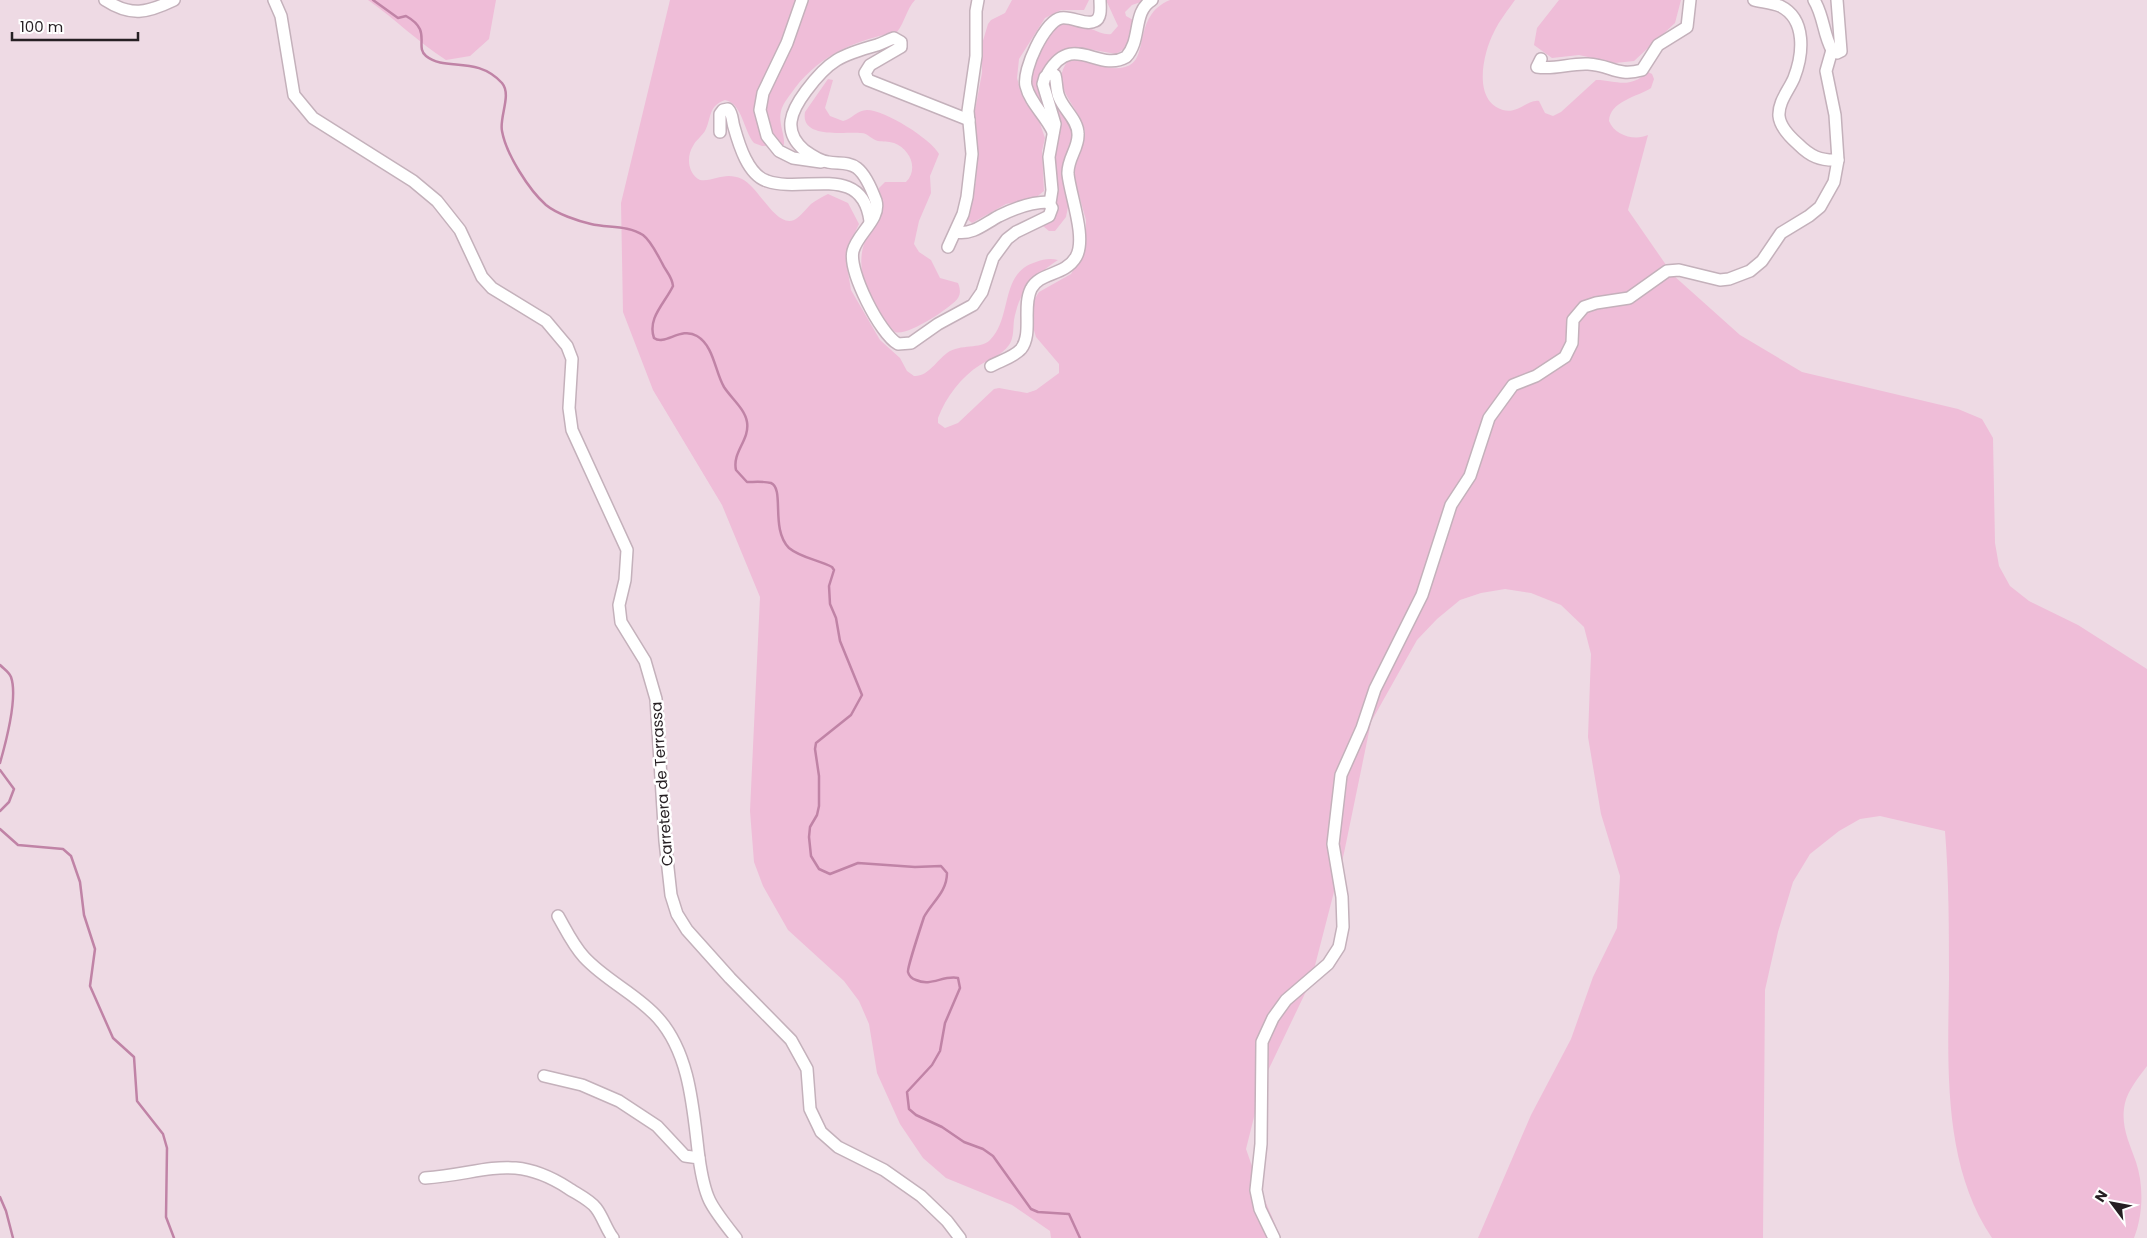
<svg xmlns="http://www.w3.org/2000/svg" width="2147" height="1238" viewBox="0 0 2147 1238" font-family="Poppins,sans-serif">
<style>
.green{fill:#efbdd8}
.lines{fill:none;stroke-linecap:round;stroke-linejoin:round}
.stream{stroke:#c083a6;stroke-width:2.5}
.minor-casing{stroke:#c4b1bb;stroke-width:14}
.minor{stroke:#fff;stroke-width:11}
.labels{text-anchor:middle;stroke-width:5;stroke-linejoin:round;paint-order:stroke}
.street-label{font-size:15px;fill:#261f23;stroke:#fff}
</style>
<rect width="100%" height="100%" fill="#eedae4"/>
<!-- green -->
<g class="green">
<path d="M368 0H496L489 39 470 56 446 60C418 42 395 19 368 0Z"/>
<path d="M670 0H915C906 10 905 22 897 32 857 40 821 54 795 88 790 95 783 103 781 111 778 123 785 134 784 145L762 146 754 143C743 130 743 104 725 100 708 106 712 117 705 131 702 136 696 140 693 146 686 157 688 174 700 180 715 182 724 171 742 179 758 186 776 228 794 220 800 217 806 209 811 204 816 200 822 197 828 194L848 203 859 224 851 241 846 260 851 290 880 340 900 358 907 371 914 376C928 377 937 360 947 353 961 343 980 350 990 340 1013 317 999 273 1036 262 1043 259 1051 258 1058 260 1033 277 1020 289 1014 320 1013 328 1014 338 1009 345 1002 355 990 359 980 365 961 377 946 397 938 418V423L945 428 958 423 994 389 999 388 1027 393 1036 390 1059 373V364L1036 337 1032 324 1031 315 1034 300 1039 292 1071 274 1086 247V220L1073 174 1085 131C1080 107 1048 86 1068 61 1087 56 1105 73 1125 67 1151 61 1131 16 1170 0H1515C1508 10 1499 21 1494 32 1483 53 1472 101 1503 110 1518 114 1528 99 1539 101L1545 113 1553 116 1561 112 1596 80C1617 80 1628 90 1648 72L1652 74 1654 79 1651 88C1637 97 1610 101 1609 121 1615 136 1635 141 1648 135L1628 210 1673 275 1740 335 1802 372 1958 409 1982 419 1993 438 1995 543 1999 566 2010 586 2029 601 2078 625 2147 669V1066C2139 1077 2128 1090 2125 1103 2120 1125 2129 1142 2136 1162 2144 1186 2143 1215 2134 1238H1992C1942 1164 1948 1064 1949 979 1949 930 1949 881 1945 831L1880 816 1860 819 1839 831 1810 854 1793 882 1778 932 1765 990 1763 1238H1478L1531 1115 1571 1039 1593 977 1617 928 1620 876 1601 814 1588 737 1591 654 1584 627 1561 605 1531 593 1505 589 1481 593 1460 600 1437 619 1417 640 1371 722 1344 853 1311 981 1263 1081 1246 1149 1260 1189 1281 1238H1051L1050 1231 1012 1205 946 1178 923 1158 900 1124 877 1073 869 1024 859 1001 844 981 788 930 763 886 754 862 750 811 760 597 722 505 653 390 623 312 621 203Z"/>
<path d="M1012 0H1089L1084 10H1061L1045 18 1019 59 1017 78 1021 92 1027 105 1037 115 1045 138 1042 151 1044 191 1034 199 1006 204 972 223 967 219 976 181 977 157 972 126 982 73V44L988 24 991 20 1005 13Z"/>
<path d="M1106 0H1147L1132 5 1125 12 1126 16 1135 21 1129 42 1124 49 1116 54 1077 47 1068 49 1052 61 1040 104C1035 97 1031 88 1030 79 1030 62 1051 21 1071 22 1084 23 1100 36 1111 34L1118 26Z"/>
<path d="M1559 0H1681L1675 23 1634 61 1615 63 1579 55 1552 58 1534 45 1537 28Z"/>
<path d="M828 79 833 80 825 108 830 116 843 121C852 119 857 110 867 110 885 110 931 139 939 154L930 176 931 193 919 221 914 244 919 252 931 260 940 278 958 283C960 288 961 293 958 298 951 308 906 337 895 332 872 311 853 272 865 241 869 227 883 219 882 203 882 198 879 194 879 188L885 182H906C919 169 910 149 894 143 888 141 883 142 878 141 872 140 868 133 861 133 847 131 800 140 805 112Z"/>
<path d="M1050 85 1073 133 1069 202 1066 217 1055 231H1049L1043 226V224L1051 220 1052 164 1060 126 1059 114 1050 92Z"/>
</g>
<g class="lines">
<!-- stream -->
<g class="stream">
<path d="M373 0 398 18 406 16C433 31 414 46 426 56 446 72 476 55 502 83 512 95 499 117 502 131 506 154 529 190 546 205 557 214 578 221 591 224 607 228 628 225 643 235 651 241 657 254 662 263 666 272 672 276 673 286 665 303 647 318 654 338 665 346 681 326 697 336 714 346 715 372 724 387 731 398 745 409 747 422 750 440 732 452 736 470L747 482C754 482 764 481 771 483 785 489 770 529 789 548 801 558 819 560 832 567L834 570 829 586 830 604 836 618 840 641 862 695 851 715 816 743 815 749 819 776V806L817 815 810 827 809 837 811 856 819 869 830 874 858 863 915 867 941 866 947 873C947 892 932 902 924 917 922 923 907 969 908 972 909 976 913 979 916 980 931 987 943 975 958 978L960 988 945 1023 940 1051 932 1065 907 1092 909 1109 916 1115 942 1127 964 1142 983 1149 993 1156 1031 1209 1038 1212 1069 1214 1080 1238"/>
<path d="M0 665C4 669 9 672 11 677 18 697 6 742 0 763"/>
<path d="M0 770 14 789 9 802 0 811"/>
<path d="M0 829 18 845 63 849 71 856 80 882 84 915 95 949 90 986 113 1038 134 1057 137 1101 163 1134 167 1148 166 1217 174 1238"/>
<path d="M0 1197 6 1211 13 1238"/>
</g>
<defs>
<g id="minor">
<path d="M105 0C131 17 147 13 174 0"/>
<path d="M274 0 281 16 294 95 313 118 413 181 437 201 460 230 482 277 492 288 546 321 567 346 572 359 569 408 572 430 627 550 625 580 619 605 621 622 645 661 656 699 665 841 671 895 677 914 687 930 730 978 791 1040 807 1069 810 1109 821 1132 838 1147 884 1170 921 1196 947 1221 960 1238"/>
<path d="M802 0 787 43 763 93 760 110 767 136 779 151 793 158 821 162"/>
<path d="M1754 0C1762 2 1772 3 1780 6 1807 19 1803 55 1794 78 1789 90 1778 102 1779 116 1780 127 1790 137 1798 144 1810 156 1820 161 1838 160"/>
<path d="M1814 0C1824 16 1823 34 1832 50"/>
<path d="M1832 50 1837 53 1841 51 1837 0"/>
<path d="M1541 59 1537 67C1555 70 1570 63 1588 64 1611 65 1617 77 1642 70L1658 45 1687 27 1690 0"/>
<path d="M1048 73C1073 31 1098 73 1126 57 1142 40 1132 12 1152 0"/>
<path d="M720 132V114L723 110 728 109C733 114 732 121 734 127 739 145 748 175 767 181 804 194 862 162 870 221"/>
<path d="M1053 132C1046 116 1030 103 1026 86 1022 70 1045 21 1061 18 1072 16 1086 26 1095 21 1102 18 1100 6 1100 0"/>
<path d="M956 232C973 235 984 224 999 216 1013 209 1032 202 1048 202L1052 208 1049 216 1016 232 1007 239 993 258 982 292 973 305 938 324 911 343 898 344C880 334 848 271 853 251 857 234 881 219 876 201 872 190 866 175 857 168 848 161 838 164 828 162 819 161 811 155 804 150 782 131 791 111 806 91 829 60 841 55 877 45 883 43 888 40 894 38L901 42V47L870 65 865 73 868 80 969 120"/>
<path d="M948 247 963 214 967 197 972 154 968 111 976 56V11L978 0"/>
<path d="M991 366C1000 361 1014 357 1021 349 1033 334 1022 307 1031 289 1039 272 1065 276 1076 257 1087 238 1070 195 1068 174 1067 159 1079 148 1078 134 1078 120 1064 110 1059 97 1056 90 1057 82 1055 75L1050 73 1045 77 1043 84 1055 124 1049 157 1052 190 1050 203"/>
<path d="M558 916C566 930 573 945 584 957 606 981 637 994 658 1018 691 1055 693 1111 699 1158"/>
<path d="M544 1076 582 1085 619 1101 657 1126 685 1156 699 1158C705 1200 710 1205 736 1238"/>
<path d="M425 1178C485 1174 512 1152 568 1188 577 1194 590 1200 596 1208 603 1217 606 1229 613 1238"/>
<path d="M1274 1238 1260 1209 1256 1190 1261 1144 1262 1042 1273 1018 1286 1000 1328 964 1339 947 1343 927 1342 897 1333 844 1341 775 1362 728 1375 689 1422 595 1451 505 1470 476 1489 418 1513 385 1536 376 1565 357 1572 343 1573 320 1584 307 1596 303 1629 298 1667 271 1679 270 1720 280 1729 279 1750 271 1762 261 1781 233 1809 216 1820 207 1834 182 1838 160 1835 115 1826 71 1832 50"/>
</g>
</defs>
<!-- minor casing -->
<use href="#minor" class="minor-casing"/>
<!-- minor -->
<use href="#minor" class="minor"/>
</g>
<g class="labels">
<!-- street labels -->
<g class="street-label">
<text transform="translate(662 784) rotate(-94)" y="5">Carretera de Terrassa</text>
</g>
</g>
<!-- north arrow -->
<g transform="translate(2112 1203) rotate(302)" stroke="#ffffff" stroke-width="4" paint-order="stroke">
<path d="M0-4L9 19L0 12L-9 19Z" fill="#261f23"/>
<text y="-8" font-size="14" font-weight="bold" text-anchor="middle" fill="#261f23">N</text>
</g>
<!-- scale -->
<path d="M12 32v8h126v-8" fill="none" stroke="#261f23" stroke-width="2.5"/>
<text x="20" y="32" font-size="15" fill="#261f23" stroke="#ffffff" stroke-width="4" paint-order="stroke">100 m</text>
</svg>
